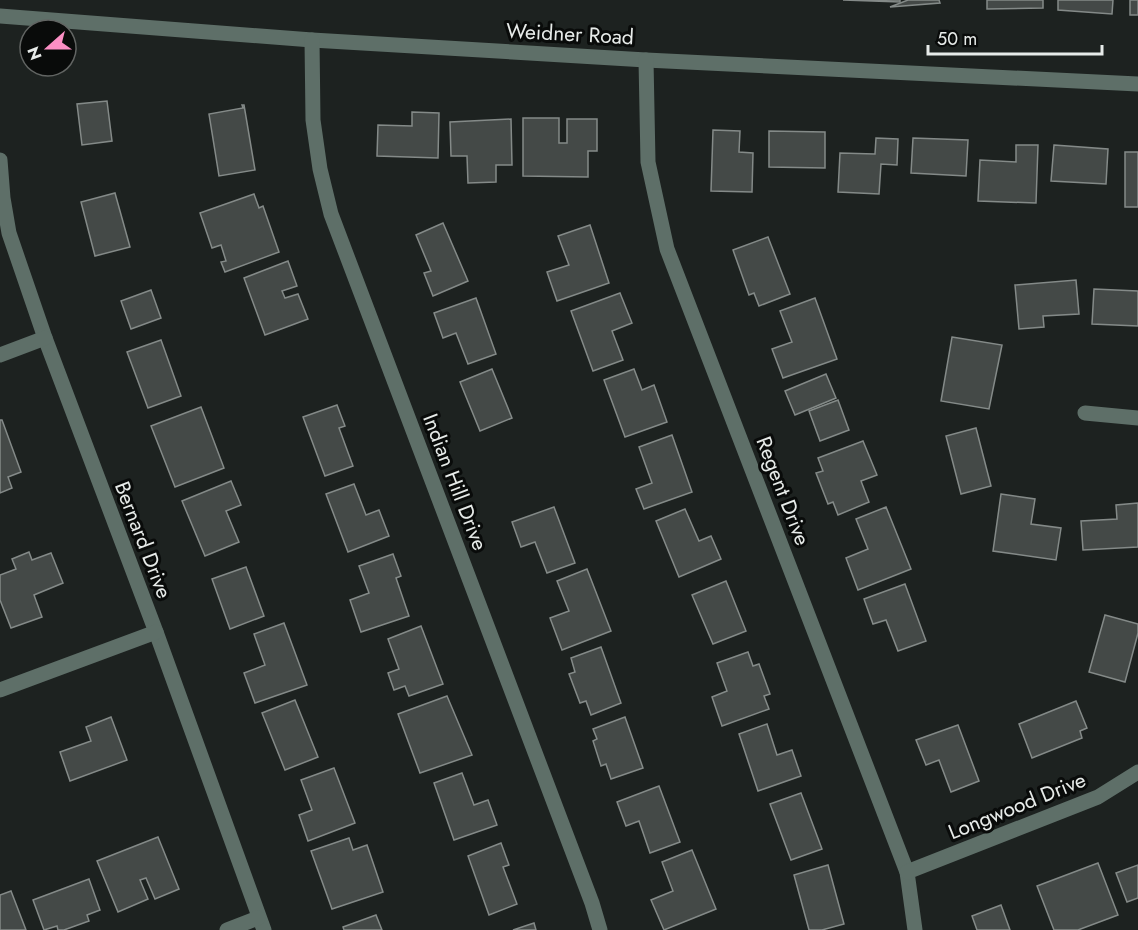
<svg xmlns="http://www.w3.org/2000/svg" width="1138" height="930" viewBox="0 0 1138 930" font-family="Jost,sans-serif">
<style>
.building{fill:#444947;stroke:#848a88;stroke-width:1.5}
.lines{fill:none;stroke-linecap:round;stroke-linejoin:round}
.minor{stroke:#5e6f68;stroke-width:15}
.labels{text-anchor:middle;stroke-width:6;stroke-linejoin:round;paint-order:stroke}
.street-label{font-size:21px;fill:#e7ebe9;stroke:#090b0a}
</style>
<rect width="100%" height="100%" fill="#1d2220"/>
<!-- building -->
<g class="building">
<path d="M843 0H900V2Z"/>
<path d="M908 0H939L940 3 890 7Z"/>
<path d="M987 0H1043V8L987 9Z"/>
<path d="M1058 0H1113L1112 14 1058 10Z"/>
<rect x="1130" y="0" width="8" height="15"/>
<path d="M107 101 112 141 82 145 77 104Z"/>
<path d="M242 105H244L255 170 219 176 209 114 243 108Z"/>
<path d="M412 112 439 113 438 158 377 156 378 125 412 126Z"/>
<path d="M523 118H559V143H567V119H597V151H588V177L523 176Z"/>
<path d="M511 119 512 165H496V182L468 183 467 156H451L450 122Z"/>
<path d="M713 130 740 131 739 152 753 153 752 192 711 191Z"/>
<path d="M769 131 825 132V168L769 167Z"/>
<path d="M876 138 898 139 897 165 881 164 879 194 838 192 840 153 875 154Z"/>
<path d="M913 138 968 140 966 176 911 173Z"/>
<path d="M1016 145H1038L1036 203 978 201 980 160 1016 162Z"/>
<path d="M1054 145 1108 149 1106 184 1051 181Z"/>
<rect x="1125" y="152" width="13" height="55"/>
<path d="M115 193 130 247 95 256 81 202Z"/>
<path d="M254 194 259 208 263 206 279 252 225 272 221 262 226 261 221 245 212 248 200 213Z"/>
<path d="M443 223 468 281 433 296 424 273 431 271 416 235Z"/>
<path d="M590 225 609 283 557 301 547 272 569 265 558 236Z"/>
<path d="M768 237 790 294 759 306 754 293 749 295 733 250Z"/>
<path d="M288 261 297 286 282 291 285 298 298 294 308 319 265 335 244 278Z"/>
<path d="M1076 280 1079 314 1043 316 1044 327 1019 329 1015 285Z"/>
<path d="M1094 289 1138 291V326L1092 324Z"/>
<path d="M151 290 161 318 131 329 121 301Z"/>
<path d="M620 293 632 323 612 331 623 360 593 371 571 311Z"/>
<path d="M476 298 496 354 468 364 456 333 443 338 434 313Z"/>
<path d="M815 298 837 359 783 378 772 349 792 342 780 311Z"/>
<path d="M952 337 1002 345 989 409 941 401Z"/>
<path d="M161 340 181 396 148 408 127 352Z"/>
<path d="M492 369 512 418 480 431 460 382Z"/>
<path d="M634 369 642 390 654 385 667 422 625 437 604 380Z"/>
<path d="M826 374 836 398 795 415 785 391Z"/>
<path d="M838 400 849 430 820 441 809 411Z"/>
<path d="M337 405 345 426 339 428 353 466 325 476 303 417Z"/>
<path d="M201 407 224 468 175 487 151 426Z"/>
<path d="M0 420H2L21 472 8 477 12 488 0 493Z"/>
<path d="M976 428 991 486 961 494 946 436Z"/>
<path d="M672 435 692 492 644 509 636 489 652 483 639 447Z"/>
<path d="M863 441 877 475 861 481 869 502 838 515 833 502 828 504 816 473 823 471 818 458Z"/>
<path d="M231 481 241 505 226 511 239 542 205 556 182 501Z"/>
<path d="M354 484 366 515 379 510 389 536 348 552 326 494Z"/>
<path d="M1001 494 1035 499 1031 524 1061 528 1056 560 993 551Z"/>
<path d="M1138 503V547L1083 550 1081 521 1117 519 1116 505Z"/>
<path d="M554 507 575 563 547 573 535 542 521 547 512 522Z"/>
<path d="M886 507 911 569 858 590 846 558 868 549 856 519Z"/>
<path d="M685 509 699 541 711 536 721 559 679 577 656 521Z"/>
<path d="M29 552 32 560 51 553 63 583 34 595 42 617 11 628 0 600V575L16 569 12 559Z"/>
<path d="M393 554 401 576 396 578 409 616 361 632 350 600 369 593 359 566Z"/>
<path d="M246 567 264 616 230 629 212 579Z"/>
<path d="M587 569 611 631 562 650 550 618 569 611 557 581Z"/>
<path d="M726 581 746 631 713 644 692 595Z"/>
<path d="M905 584 926 641 898 651 886 620 873 624 864 599Z"/>
<path d="M1105 615 1138 624V633L1125 682 1089 672Z"/>
<path d="M284 623 307 685 255 703 244 673 265 665 254 634Z"/>
<path d="M421 626 443 684 409 696 405 686 394 690 388 673 399 669 388 639Z"/>
<path d="M601 647 621 703 591 715 586 701 580 703 569 674 575 672 571 658Z"/>
<path d="M748 652 753 666 759 664 770 694 764 696 769 709 722 726 712 697 727 691 717 663Z"/>
<path d="M447 696 472 755 420 773 398 714Z"/>
<path d="M295 700 318 757 285 770 262 713Z"/>
<path d="M1076 701 1087 728 1080 731 1082 738 1032 758 1019 724Z"/>
<path d="M111 717 127 760 70 781 60 752 91 741 86 727Z"/>
<path d="M625 717 643 768 611 779 606 764 601 766 593 741 597 739 593 729Z"/>
<path d="M767 724 777 755 792 750 801 776 758 791 739 734Z"/>
<path d="M958 725 979 781 951 792 939 760 926 765 916 740Z"/>
<path d="M334 768 355 823 308 841 299 815 312 810 301 780Z"/>
<path d="M462 773 474 805 488 800 497 825 454 840 434 783Z"/>
<path d="M659 786 680 842 650 853 639 821 626 826 617 802Z"/>
<path d="M801 793 822 849 791 860 770 804Z"/>
<path d="M158 837 179 889 155 899 146 878 140 880 148 899 118 912 97 861Z"/>
<path d="M349 838 353 850 367 845 383 892 332 909 311 851Z"/>
<path d="M501 843 509 865 503 867 517 904 489 915 468 856Z"/>
<path d="M692 850 716 909 664 930 651 900 673 891 662 862Z"/>
<path d="M1098 863 1118 915 1078 930H1054L1037 886Z"/>
<path d="M828 865 844 924 822 930H809L794 875Z"/>
<path d="M1138 865V898L1127 902 1116 873Z"/>
<path d="M89 879 100 910 87 915 89 921 64 930H58L57 926 44 930 33 900Z"/>
<path d="M11 891 26 930H0V895Z"/>
<path d="M1001 905 1010 930H977L972 916Z"/>
<path d="M376 915 382 930H344L343 927Z"/>
<path d="M534 923 536 930H513Z"/>
</g>
<g class="lines">
<!-- minor -->
<g class="minor">
<path d="M0 16 312 40 646 60 1138 84"/>
<path d="M312 40 313 120 320 169 331 214 592 903 600 930"/>
<path d="M646 60 648 162 667 249 907 872 915 930"/>
<path d="M0 160 3 198 9 233 45 338 156 632 264 930"/>
<path d="M0 355 45 338"/>
<path d="M1085 413 1138 418"/>
<path d="M0 690 156 632"/>
<path d="M907 872 1098 797 1138 772"/>
<path d="M227 930 258 918"/>
</g>
</g>
<g class="labels">
<!-- street labels -->
<g class="street-label">
<text transform="translate(570 34) rotate(3)" y="7">Weidner Road</text>
<text transform="translate(455 482) rotate(69)" y="7">Indian Hill Drive</text>
<text transform="translate(783 491) rotate(69)" y="7">Regent Drive</text>
<text transform="translate(143 540) rotate(69)" y="7">Bernard Drive</text>
<text transform="translate(1017 806) rotate(-22)" y="7">Longwood Drive</text>
</g>
</g>
<!-- north arrow -->
<g transform="translate(48 48) rotate(249)"><circle r="28" fill="#090b0a" stroke="#626563" stroke-width="1.5"/>
<path d="M0-4.5L10 22L0 15L-10 22Z" fill="#fb8fc4"/>
<text y="-9" font-size="16" font-weight="bold" text-anchor="middle" fill="#e7ebe9">N</text>
</g>
<!-- scale -->
<path d="M928 45v9h174v-9" fill="none" stroke="#e7ebe9" stroke-width="3"/>
<text x="937" y="45" font-size="18" fill="#e7ebe9" stroke="#090b0a" stroke-width="4.5" paint-order="stroke">50 m</text>
</svg>
